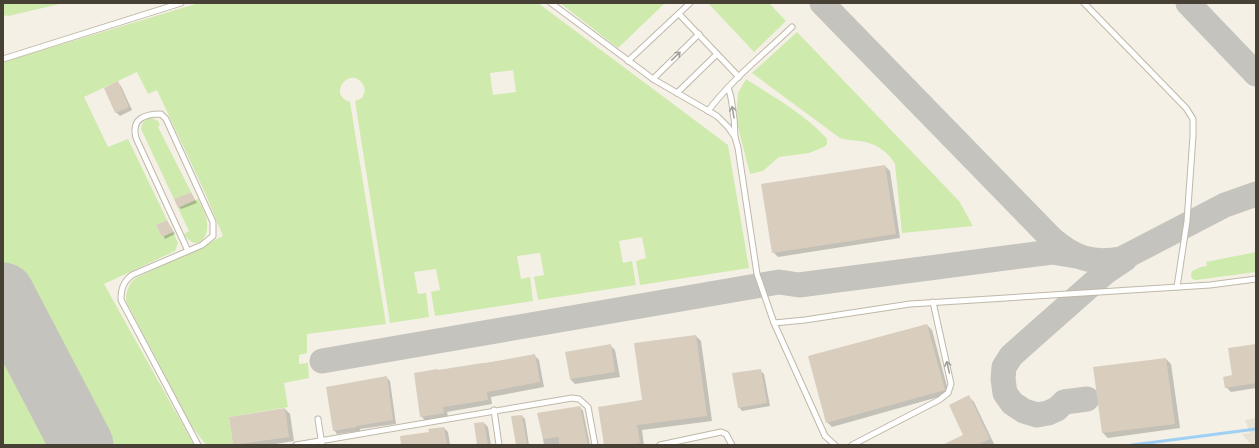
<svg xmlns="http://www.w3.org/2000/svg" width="1259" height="448" viewBox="0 0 1259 448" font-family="Inter,sans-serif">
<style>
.residential{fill:#e8e2d4}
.green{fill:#ceeaac;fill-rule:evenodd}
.shadow{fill:#0003}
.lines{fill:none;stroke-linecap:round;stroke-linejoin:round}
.stream{stroke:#9fd0f4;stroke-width:3}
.taxiway{stroke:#c5c3be;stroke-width:25}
.runway{stroke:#c5c3be;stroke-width:63}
.building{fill:#d9cebe}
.service-casing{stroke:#c0b8a8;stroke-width:7}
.service{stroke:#fff;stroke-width:5}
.oneway{stroke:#a3a09a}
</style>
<rect width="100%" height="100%" fill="#f4f0e6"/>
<!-- residential -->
<path class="residential" d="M1256 418V445H1251L1242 434 1250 433 1245 420Z"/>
<!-- green -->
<g class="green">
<path d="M3 3H64L8 16 3 15Z"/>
<path d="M199 3H538L728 145 749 268 640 285 636 261 646 258 642 237 619 241 623 263 632 261 636 285 538 300 534 277 544 275 540 253 517 256 521 279 530 277 533 301 435 316 431 292 440 290 436 269 414 272 418 294 426 293 429 317 390 323 355 101 362 98C365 93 366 88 362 83 349 66 327 95 350 102L386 324 307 334V353L299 355V364L308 363 309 378 284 383 288 407 229 417 233 445H207L202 440 191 425 126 301C126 292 128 286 134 279L223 236 206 195 157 90 148 94 137 72 84 97 108 147 128 139 167 220 156 225 162 237 173 232 178 243 175 251 104 284 194 445H96L3 267V62ZM513 70 516 92 493 95 490 73Z"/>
<path d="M560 3H665L618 48Z"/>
<path d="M708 3H769L786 21 754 52Z"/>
<path d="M797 32 959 201 973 226 902 233 895 164C888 151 873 142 859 141 852 140 846 140 840 138L752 73Z"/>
<path d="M746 79C773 97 805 114 827 139V144L824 147 809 153 779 157 763 171 750 174 738 127 737 109 738 93Z"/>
<path d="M149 117 158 121 160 125 158 127 191 192 174 199 141 129C142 123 144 120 149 117Z"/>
<path d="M198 199C201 206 207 215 207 223 209 240 195 252 184 234L189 231 178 208Z"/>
<path d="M1256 252V272L1196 280 1192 279 1191 275 1192 271 1201 267 1207 266 1206 262Z"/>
<path d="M3 324 66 445H3Z"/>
</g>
<!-- shadow -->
<g class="shadow">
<path d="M117 82 121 86 132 110 120 116 116 112Z"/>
<path d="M885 166 890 171 900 238 778 257 773 252Z"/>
<path d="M191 193 197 203 181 209 179 207Z"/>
<path d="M167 221 175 234 165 239 158 225Z"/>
<path d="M927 325 932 330 949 394 832 427 827 422Z"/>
<path d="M696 336 701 341 712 421 642 430 644 445H605Z"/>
<path d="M610 345 615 350 620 377 575 384 570 379Z"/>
<path d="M1256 345V388L1231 392 1226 387Z"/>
<path d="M534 355 539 360 544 387 491 397 492 404 447 412 448 417 426 421 421 416 438 371Z"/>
<path d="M1166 359 1171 364 1180 428 1108 438 1103 433 1094 368Z"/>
<path d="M760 370 764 374 770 406 742 411 739 407Z"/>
<path d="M386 377 390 381 396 424 360 429V431L337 434 334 430Z"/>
<path d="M969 397 974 402 994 444 947 445 965 435Z"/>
<path d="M580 407 583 411 590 445H544L539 413Z"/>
<path d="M285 409 290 414 294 441 270 445H234Z"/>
<path d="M522 416 525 419 529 445H517Z"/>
<path d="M484 423 488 427 491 445H478Z"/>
<path d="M444 428 448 432 450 445H402Z"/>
</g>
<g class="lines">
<!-- stream -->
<path class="stream" d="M1132 445 1256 429"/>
<!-- taxiway -->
<g class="taxiway">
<path d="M822 3 1052 239C1074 258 1092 264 1121 259L1225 205 1256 194"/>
<path d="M1188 3 1256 74"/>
<path d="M322 361 779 282 799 285 1052 252 1076 256"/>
<path d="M1087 399 1064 402 1057 409 1048 413 1037 415 1024 411 1012 403 1005 393 1003 379 1004 367 1011 356 1030 339 1107 271 1125 259"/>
</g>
<!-- runway -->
<path class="runway" d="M3 294 82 445"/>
</g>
<!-- building -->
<g class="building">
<path d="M118 81 129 107 115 113 104 88Z"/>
<path d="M885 165 896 234 772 253 761 184Z"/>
<path d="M191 192 195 200 178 208 174 199Z"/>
<path d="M167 220 173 232 162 237 156 225Z"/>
<path d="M927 324 945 390 826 423 808 356Z"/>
<path d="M696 335 707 416 637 425 640 443 628 445H604L598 407 642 400 634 343Z"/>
<path d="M611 344 615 372 570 379 565 352Z"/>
<path d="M1256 344V383L1225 388 1223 377 1232 375 1228 348Z"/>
<path d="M535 354 540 382 487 392 488 400 443 407 444 413 420 417 414 373 437 369 438 370 482 363V364Z"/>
<path d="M1166 358 1175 424 1102 433 1093 367Z"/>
<path d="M761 369 767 403 738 408 732 373Z"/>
<path d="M387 376 393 420 356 426 357 427 333 431 326 387Z"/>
<path d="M969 395 990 439 977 445H942L963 435 949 405Z"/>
<path d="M580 406 588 445H559V437L543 439 537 413Z"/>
<path d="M285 408 289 437 233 445 229 417Z"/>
<path d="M522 415 527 445H516L511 416Z"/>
<path d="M484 422 488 445H477L474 423Z"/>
<path d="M444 427 447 445H401L400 436 429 432 428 429Z"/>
</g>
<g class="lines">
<defs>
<g id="service">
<path d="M551 3 653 79 717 116 728 127 735 137 738 148 757 274 774 323 825 436 835 445"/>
<path d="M1084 3 1186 108 1193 119V136L1187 221 1177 287"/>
<path d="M679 14 739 77"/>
<path d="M3 59 181 3"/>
<path d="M628 61 690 3"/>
<path d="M653 79 699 34"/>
<path d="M728 88C731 94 731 98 732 104 734 115 735 125 735 137"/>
<path d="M677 93 717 54"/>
<path d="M708 111C732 79 764 54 792 27"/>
<path d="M188 251 136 138C131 119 144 114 161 114L166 119 213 222V236L202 245 132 275C123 282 121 289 121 300L198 445"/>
<path d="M774 323 805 320 910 304 1210 285 1256 279"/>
<path d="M494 410 499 445"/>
<path d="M318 419 322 445"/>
<path d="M296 445 572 398 579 399 588 407 595 445"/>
<path d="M660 445 721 432 726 434 732 445"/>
<path d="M852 445 939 400 948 393 951 384 933 302"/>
</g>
</defs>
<!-- service casing -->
<use href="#service" class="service-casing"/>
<!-- service -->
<use href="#service" class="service"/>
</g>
<!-- one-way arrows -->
<defs><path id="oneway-shaft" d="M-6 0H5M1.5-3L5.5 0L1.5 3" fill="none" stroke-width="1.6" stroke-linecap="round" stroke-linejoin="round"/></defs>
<g class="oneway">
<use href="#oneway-shaft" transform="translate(676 56) rotate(-44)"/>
<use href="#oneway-shaft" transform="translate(733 112) rotate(-100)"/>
<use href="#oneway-shaft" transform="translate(948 367) rotate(-103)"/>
</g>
<!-- border -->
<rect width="1259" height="448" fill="none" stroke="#474035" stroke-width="8"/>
</svg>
